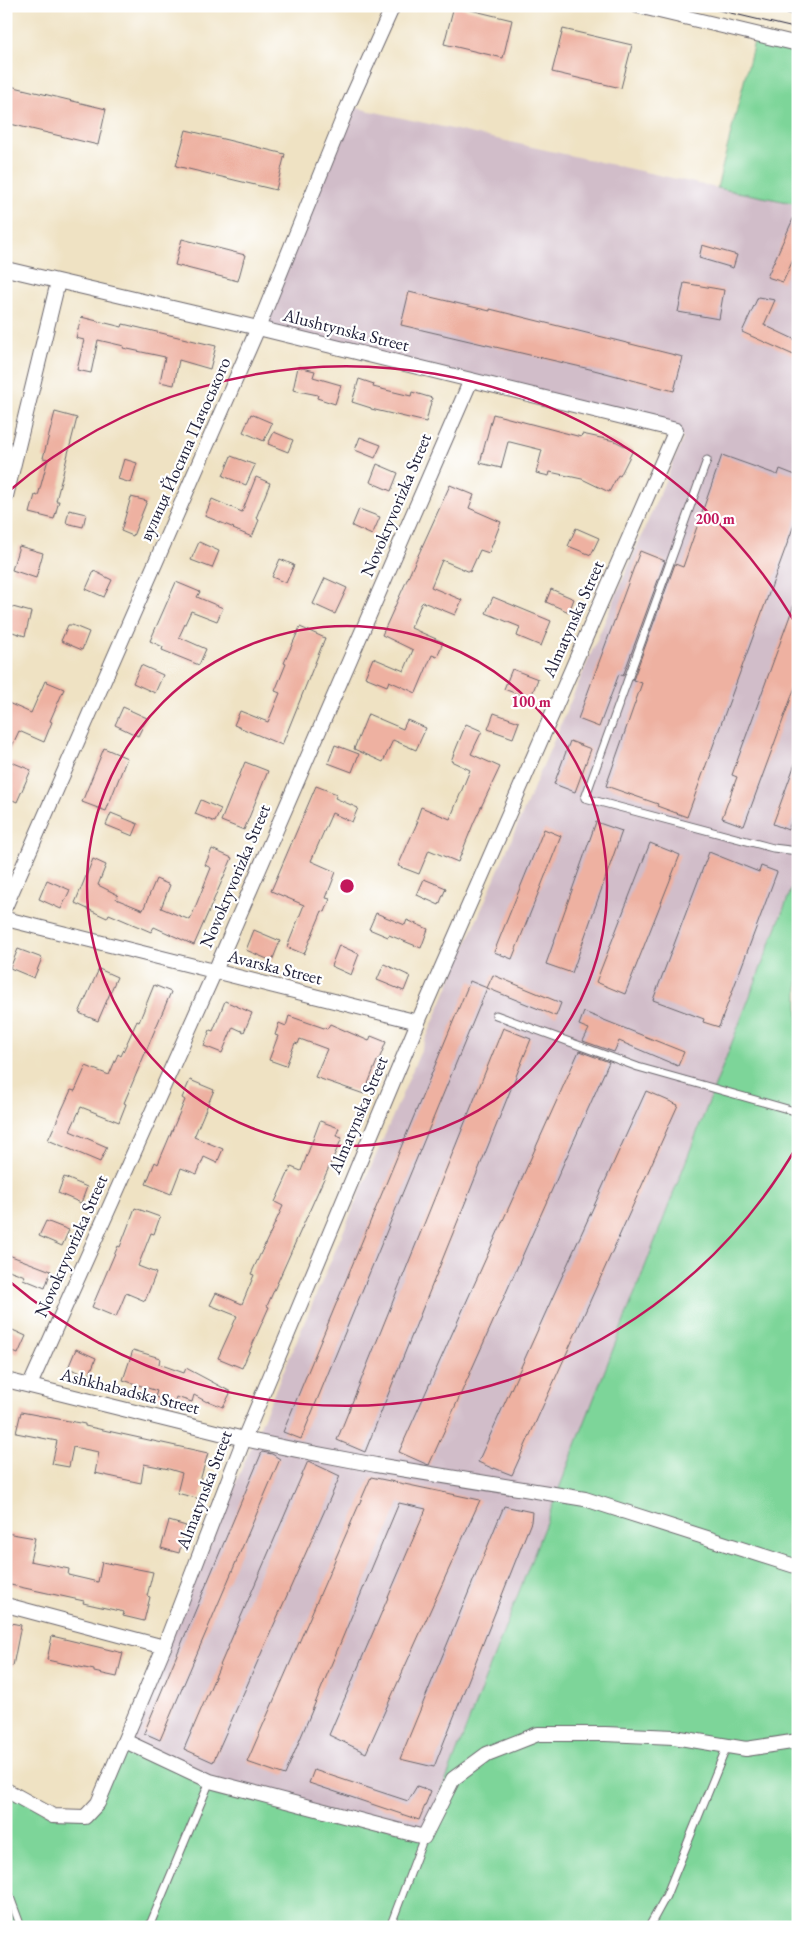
<svg xmlns="http://www.w3.org/2000/svg" width="804" height="1933" viewBox="0 0 804 1933" font-family="'EB Garamond',serif">
<style>
.industrial{fill:#d1bdc9}
.green{fill:#7dd599;stroke:#507c6a}
.building{fill:#eeb1a1}
.lines{fill:none;stroke-linecap:round;stroke-linejoin:round}
.lane-casing{stroke:#6a656b;stroke-width:9}
.street-casing{stroke:#6a656b;stroke-width:16}
.lane{stroke:#fff;stroke-width:7}
.street{stroke:#fff;stroke-width:14}
.tram{stroke:#22223b;stroke-width:1}
.ring{fill:none;stroke:#c2185b;stroke-width:2.5}
.labels{text-anchor:middle;stroke-width:4.5;stroke-linejoin:round;paint-order:stroke}
.street-label{font-size:18px;fill:#22223b;stroke:#fff}
.centre{fill:#c2185b;stroke:#fff;stroke-width:2.5}
.ring-label{font-size:15px;text-anchor:middle;font-weight:bold;fill:#c2185b;stroke:#fff;stroke-width:4.5;stroke-linejoin:round;paint-order:stroke}
</style>
<rect width="100%" height="100%" fill="#fff"/>
<filter id="ink" filterUnits="userSpaceOnUse"><feTurbulence type="fractalNoise" baseFrequency=".02" numOctaves="2"/><feDisplacementMap in="SourceGraphic" scale="10" xChannelSelector="R" yChannelSelector="G"/><feConvolveMatrix kernelMatrix="1 2 1 2 8 2 1 2 1" color-interpolation-filters="sRGB"/></filter>
<filter id="wash" filterUnits="userSpaceOnUse"><feTurbulence type="fractalNoise" baseFrequency=".0096" numOctaves="4" result="noise"/><feDisplacementMap in="SourceGraphic" scale="20" xChannelSelector="R" yChannelSelector="G"/><feGaussianBlur stdDeviation="1.12" result="paint"/><feColorMatrix in="noise" values="0 0 0 0 0 0 0 0 0 0 0 0 0 0 0 0 0 1.4 0 .05"/><feComposite in="paint" operator="in"/></filter>
<g filter="url(#wash)">
<rect width="100%" height="100%" fill="#efe2c3"/>
<!-- industrial -->
<path class="industrial" d="M348 106 717 188 798 204V872L424 1837 221 1783 125 1741 683 439 676 430 258 328Z"/>
<!-- green -->
<g class="green">
<path d="M756 34 798 44V204L717 188Z"/>
<path d="M798 872V1927H6V1790L53 1816 85 1817 125 1741 210 1781 424 1837Z"/>
</g>
<g id="blocks">
<!-- building -->
<g class="building">
<path d="M454 6 512 20 503 58 444 44Z"/>
<path d="M563 29 632 45 621 88 552 72Z"/>
<path d="M6 85 106 109 98 145 6 123Z"/>
<path d="M186 130 285 154 276 190 176 166Z"/>
<path d="M798 208V249L783 282 767 277Z"/>
<path d="M182 239 245 255 238 281 175 265Z"/>
<path d="M702 245 737 255 733 268 699 258Z"/>
<path d="M684 283 724 290 719 319 678 312Z"/>
<path d="M409 292 490 311V309L683 357 674 391 594 370 401 325Z"/>
<path d="M758 297 775 300 764 325 798 341V357L742 332Z"/>
<path d="M81 317 122 327 123 324 140 328 216 346 210 369 179 360 174 385 160 382 165 357 123 348 124 346 98 340 91 373 77 370 84 340 76 338Z"/>
<path d="M298 367 315 371 313 377 341 385 335 404 317 398 318 395 293 390Z"/>
<path d="M359 379 374 384 373 387 411 396 412 392 432 398 426 422 371 409V408L352 402Z"/>
<path d="M55 412 77 418 56 501H59L54 519 30 513 35 495 38 496 48 459 43 458Z"/>
<path d="M251 414 272 423 264 441 243 432Z"/>
<path d="M493 414 581 437 582 434 615 441 633 450 620 476 618 475 609 492 582 479 550 472 549 476 536 473 542 450 510 442H508L501 468 480 463Z"/>
<path d="M274 432 293 440 288 452 268 444Z"/>
<path d="M360 437 381 445 375 458 355 450Z"/>
<path d="M722 455 778 475 780 469 798 476V514L687 817 657 806 658 804 606 786 642 683 633 680 675 564 683 567Z"/>
<path d="M231 456 255 465 246 485 223 476Z"/>
<path d="M124 459 137 463 131 483 118 479Z"/>
<path d="M377 464 398 473 391 491 370 482Z"/>
<path d="M256 477 270 483 256 518 259 520 252 537 233 529 234 528 205 516 212 499 242 512Z"/>
<path d="M450 485 474 495 469 508 501 522 489 553 480 550 470 572 442 560 431 587 462 600 455 615 423 602 421 604 411 628 443 642 437 657 432 655 416 693 389 681 387 686 365 677 373 658 404 671 413 650 382 635Z"/>
<path d="M131 497 147 501 133 536 121 531Z"/>
<path d="M359 509 380 517 372 535 352 526Z"/>
<path d="M69 510 86 514 83 527 66 523Z"/>
<path d="M576 528 599 538 591 555 568 546Z"/>
<path d="M199 542 219 551 212 568 191 560Z"/>
<path d="M19 546 43 553 36 578 12 570Z"/>
<path d="M640 551 665 561 623 676 619 674 599 727 578 719Z"/>
<path d="M280 559 294 565 286 583 272 577Z"/>
<path d="M94 571 112 580 104 597 86 589Z"/>
<path d="M325 578 347 588 335 614 313 604Z"/>
<path d="M176 582 200 592 197 597 223 608 217 621 191 611 179 637 206 649 199 665 162 650 163 647 150 641Z"/>
<path d="M551 589 574 599 569 612 546 602Z"/>
<path d="M493 597 551 621 541 646 517 636 520 627 486 613Z"/>
<path d="M796 599H798V679L744 826 722 818 737 777 732 775Z"/>
<path d="M9 606 31 612 25 636 6 630V616Z"/>
<path d="M68 625H72L89 632 82 650 61 641Z"/>
<path d="M300 627 325 638 282 745 234 725 240 711 268 722 280 693 275 691 286 664 284 663Z"/>
<path d="M141 665 163 675 155 693 133 683Z"/>
<path d="M512 669 538 679 530 699 504 689Z"/>
<path d="M45 681 64 689 50 721 52 722 44 742 19 731 6 759V702L31 713Z"/>
<path d="M123 707 147 718 138 736 115 725Z"/>
<path d="M494 713 519 722 513 738 488 729Z"/>
<path d="M368 714 403 729 407 720 426 728 416 750 393 740 383 762 354 749Z"/>
<path d="M466 724 482 731 471 754 500 767 474 822 458 862 429 850 419 874 398 866 418 821H416L421 807 450 819 470 770 451 761Z"/>
<path d="M570 741 591 749 575 792 554 784Z"/>
<path d="M335 745 359 754 352 772 328 763Z"/>
<path d="M104 748 127 758 106 811 82 802Z"/>
<path d="M9 761 31 770 17 802 6 797V768Z"/>
<path d="M796 761H798V804L788 830 773 824Z"/>
<path d="M245 762 268 771 244 830 221 821Z"/>
<path d="M316 786 337 794 335 798 358 808 352 822 332 813 311 861 336 872 326 898 330 899 325 912 322 911 304 954 287 947 304 905 271 891Z"/>
<path d="M201 800 221 809 215 822 195 814Z"/>
<path d="M111 813 138 824 133 836 106 825Z"/>
<path d="M596 822 622 831 572 973 546 964Z"/>
<path d="M544 829 561 836 512 959 494 952Z"/>
<path d="M650 843 680 855 625 994 596 982Z"/>
<path d="M212 849 232 858 194 945 154 927 151 932 109 914 107 918 75 903 93 859 106 865 98 885 118 895 116 899 143 910 156 879 170 885 161 908 190 920 211 868 205 865Z"/>
<path d="M709 852 759 872 761 866 777 872 719 1027 703 1022 704 1019 653 1000Z"/>
<path d="M424 879 446 888 439 905 417 895Z"/>
<path d="M47 880 70 890 61 909 39 899Z"/>
<path d="M376 913 405 925 407 920 428 929 421 948 389 935 388 937 369 929Z"/>
<path d="M254 930 280 941 272 961 246 950Z"/>
<path d="M339 945 359 954 351 975 331 966Z"/>
<path d="M18 949 42 958 34 978 10 968Z"/>
<path d="M384 964 410 976 404 991 377 980Z"/>
<path d="M99 969 117 977 98 1021 79 1013Z"/>
<path d="M493 975 561 1003 556 1016 487 988Z"/>
<path d="M470 981 487 988 301 1439 283 1432Z"/>
<path d="M154 985 171 992 124 1103 126 1104 119 1122 81 1107 70 1131 107 1147 100 1162 48 1140 71 1090 75 1091 86 1066 109 1075 118 1054 121 1056 137 1021 139 1022Z"/>
<path d="M225 1001 252 1013 244 1032 233 1027 222 1053 204 1046 210 1030 213 1031Z"/>
<path d="M584 1012 684 1052 678 1066 619 1041 614 1052 583 1041 589 1029 579 1025Z"/>
<path d="M289 1016 327 1029 330 1024 369 1041 371 1036 386 1042 378 1062 377 1061 364 1094 315 1077 327 1049 300 1039 298 1044 295 1043 286 1066 269 1060 278 1036 275 1035 279 1023 286 1026Z"/>
<path d="M503 1028 531 1039 365 1452 337 1440Z"/>
<path d="M579 1051 609 1062 429 1465 426 1464 399 1452Z"/>
<path d="M190 1080 214 1090 194 1137 223 1149 217 1163 204 1157 197 1174 181 1168 171 1194 146 1184 155 1162 158 1164 185 1100 182 1098Z"/>
<path d="M646 1091 678 1105 512 1475 494 1468V1469L478 1462Z"/>
<path d="M320 1121 339 1128 336 1136 342 1138 267 1306 269 1307 242 1368 218 1358 237 1316 210 1305 216 1293 242 1304 254 1275 251 1274 283 1206 275 1202 291 1167 301 1171Z"/>
<path d="M64 1177 87 1187 81 1203 58 1193Z"/>
<path d="M135 1208 160 1217 154 1234 151 1233 138 1266 156 1273 145 1301 126 1293 116 1317 92 1307 118 1246 120 1247Z"/>
<path d="M46 1221 69 1230 62 1246 39 1236Z"/>
<path d="M6 1254 51 1271 45 1288 23 1279 25 1276 6 1269Z"/>
<path d="M6 1327 26 1336 18 1354 6 1349Z"/>
<path d="M76 1349 96 1358 89 1376 68 1368Z"/>
<path d="M133 1350 160 1358 159 1364 184 1373 186 1368 231 1392 223 1407 208 1401 207 1402 194 1395 192 1402 176 1397 174 1404 155 1397 157 1391 123 1380Z"/>
<path d="M21 1412 85 1424V1426L208 1453 199 1484 203 1485 200 1499 177 1493 182 1473 169 1469 144 1464 141 1483 95 1473 99 1452 73 1447 69 1467 52 1464 57 1441 16 1433Z"/>
<path d="M262 1452 272 1454 280 1459 160 1740 144 1733Z"/>
<path d="M308 1461 340 1476 213 1762 184 1749Z"/>
<path d="M371 1477 480 1500 366 1753 329 1735 426 1509 399 1503 285 1775 247 1762Z"/>
<path d="M504 1506 532 1512 531 1522 434 1767 400 1759Z"/>
<path d="M169 1521 186 1526 179 1553 161 1548Z"/>
<path d="M6 1533 35 1538 30 1561 69 1569 68 1575 98 1582 102 1562 153 1572 147 1596 150 1597 144 1621 123 1616 124 1612 83 1603 84 1601 6 1584Z"/>
<path d="M6 1622 21 1625 13 1666 6 1665Z"/>
<path d="M52 1636 123 1653 117 1677 94 1672V1670L47 1660Z"/>
<path d="M314 1770 408 1801 417 1786 431 1791 419 1820 309 1783Z"/>
</g>
</g>
</g>
<g filter="url(#ink)">
<use href="#blocks" fill-opacity="0" stroke="#6a656b" stroke-width="1"/>
<g class="lines">
<defs>
<g id="lane">
<path d="M707 460 585 798 773 848 798 851"/>
<path d="M496 1015 638 1067 798 1112"/>
<path d="M6 1886 21 1927"/>
<path d="M149 1927 210 1781"/>
<path d="M390 1927 424 1837"/>
<path d="M649 1927 666 1896 727 1746"/>
</g>
<g id="street">
<path d="M638 6 798 44"/>
<path d="M6 269 258 328 676 430 418 1022 244 1439 164 1647 98 1803 85 1817 53 1816 6 1790"/>
<path d="M6 496 58 282"/>
<path d="M6 905 258 328 348 106 393 6"/>
<path d="M6 919 418 1022"/>
<path d="M6 1380 244 1439 297 1450 376 1465 585 1499 798 1567"/>
<path d="M30 1385 215 971 471 380"/>
<path d="M6 1605 164 1647"/>
<path d="M125 1741 210 1781 424 1837 453 1779 487 1754 538 1734H605L674 1737 746 1749 798 1741"/>
</g>
</defs>
<!-- lane casing -->
<use href="#lane" class="lane-casing"/>
<!-- street casing -->
<use href="#street" class="street-casing"/>
<!-- lane -->
<use href="#lane" class="lane"/>
<!-- street -->
<use href="#street" class="street"/>
<!-- tram -->
<g class="tram">
<path d="M701 6 798 29"/>
<path d="M759 6 798 16"/>
</g>
</g>
</g>
<!-- distance rings -->
<g class="ring">
<circle cx="347" cy="886" r="260"/>
<path d="M797 1146A520 520 0 0 1 9 1281M9 491A520 520 0 0 1 797 626"/>
</g>
<g class="labels">
<!-- street labels -->
<g class="street-label">
<text transform="translate(346 330) rotate(14)" y="6">Alushtynska Street</text>
<text transform="translate(185 449) rotate(-66)" y="6">вулиця Йосипа Пачоського</text>
<text transform="translate(396 505) rotate(-67)" y="6">Novokryvorizka Street</text>
<text transform="translate(573 619) rotate(-66)" y="6">Almatynska Street</text>
<text transform="translate(235 876) rotate(-67)" y="6">Novokryvorizka Street</text>
<text transform="translate(275 967) rotate(14)" y="6">Avarska Street</text>
<text transform="translate(358 1115) rotate(-67)" y="6">Almatynska Street</text>
<text transform="translate(71 1246) rotate(-66)" y="6">Novokryvorizka Street</text>
<text transform="translate(130 1391) rotate(14)" y="6">Ashkhabadska Street</text>
<text transform="translate(204 1490) rotate(-69)" y="6">Almatynska Street</text>
</g>
</g>
<circle cx="347" cy="886" r="8" class="centre"/>
<g class="ring-label">
<text x="715" y="524">200 m</text>
<text x="531" y="707">100 m</text>
</g>
<!-- margin -->
<rect width="804" height="1933" fill="none" stroke="#fff" stroke-width="25"/>
</svg>
